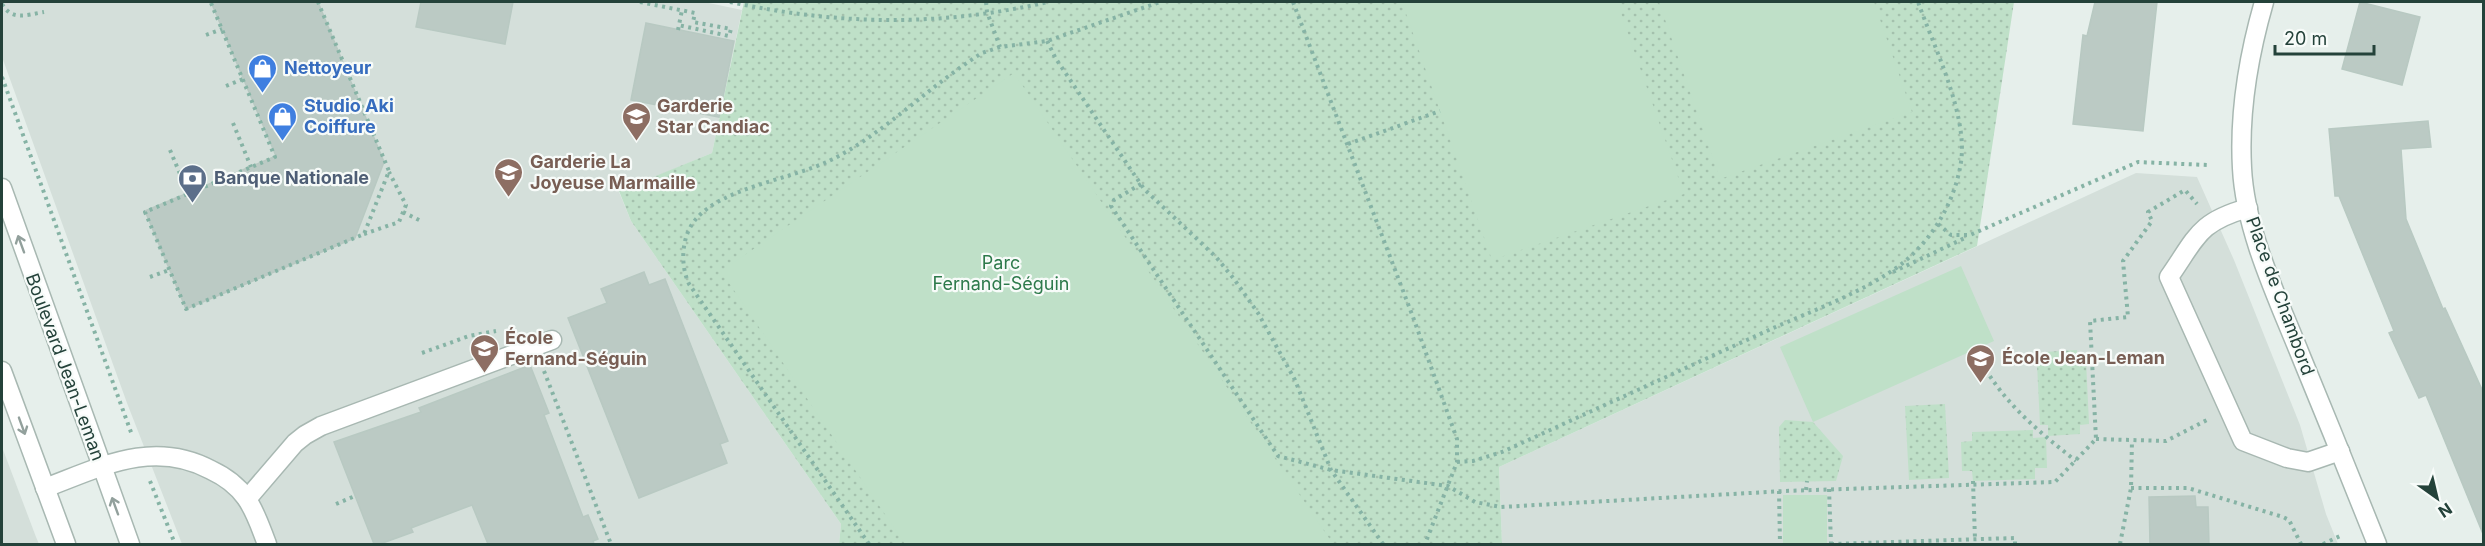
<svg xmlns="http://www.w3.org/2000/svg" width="2485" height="546" viewBox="0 0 2485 546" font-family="Inter,sans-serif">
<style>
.built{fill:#d4dfda}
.park{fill:url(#park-dots)}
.garden{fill:#bfe0c8}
.building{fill:#bbcac4;stroke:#b8c9c2;stroke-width:1.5}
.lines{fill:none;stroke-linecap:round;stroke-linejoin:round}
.minor-casing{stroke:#a8b8b2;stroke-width:21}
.path{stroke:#86b3a5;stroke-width:4;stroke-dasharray:3 4.5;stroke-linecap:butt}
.minor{stroke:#fff;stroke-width:18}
.oneway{stroke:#92a09c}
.labels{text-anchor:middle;stroke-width:4.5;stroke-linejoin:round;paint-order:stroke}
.shop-label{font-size:18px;font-weight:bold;fill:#366cbe;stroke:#f7fbf9;text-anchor:start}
.education-label{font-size:18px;font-weight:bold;fill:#785e54;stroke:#f7fbf9;text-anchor:start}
.service-label{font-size:18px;font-weight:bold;fill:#4e5e75;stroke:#f7fbf9;text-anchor:start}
.park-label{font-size:18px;fill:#2d7a4b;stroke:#f7fbf9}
.street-label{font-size:18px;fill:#24423a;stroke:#f7fbf9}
</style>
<defs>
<pattern id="park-dots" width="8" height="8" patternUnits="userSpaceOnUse" patternTransform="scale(1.5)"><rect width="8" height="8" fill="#bfe0c8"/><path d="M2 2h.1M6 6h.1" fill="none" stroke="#a4c1ad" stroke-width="1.8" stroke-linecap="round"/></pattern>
</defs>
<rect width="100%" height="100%" fill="#e6efeb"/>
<!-- built -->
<g class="built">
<path d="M2 2H704L742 10 712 153 619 192 631 221 841 524 839 544H182L127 403 2 57Z"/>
<path d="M2136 173 2197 177 2234 260 2300 425 2326 514 2338 544H1502L1499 467Z"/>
<path d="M2 447 36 537 39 544H2Z"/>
</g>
<!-- park -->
<g class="park">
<path d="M744 2H2014L1977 246 1499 467 1502 544H839L841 524 631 221 619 191 712 153Z"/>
<path d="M2077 350V360H2086L2089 424 2080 425V434L2048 436V425H2040L2037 364 2046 363 2045 352Z"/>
<path d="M1945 404 1949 478 1909 480 1905 406Z"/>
<path d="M1785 420 1813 422 1843 456 1836 481 1780 482 1779 427Z"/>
<path d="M2033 430V438L2046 437 2047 468H2035V479L1973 481 1972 471H1962L1961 442 1972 441V432Z"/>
</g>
<!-- garden -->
<g class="garden">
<path d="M1402 2H1617L1684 194 1492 260Z"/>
<path d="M1659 2H1874L1912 112 1720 179Z"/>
<path d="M1014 73 1333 544H905L721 271Z"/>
<path d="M1961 266 1994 341 1813 422 1780 347Z"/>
<rect x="1783" y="495" width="44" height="49"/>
</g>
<!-- building -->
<g class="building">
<path d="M211 2H318L384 162 355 238 186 309 145 211 276 156Z"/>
<path d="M421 2H513L505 44 416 27Z"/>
<path d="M2095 2H2157L2143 131 2073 124 2083 35 2087 36Z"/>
<path d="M2360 2 2420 17 2402 85 2342 69Z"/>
<path d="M646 23 734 41 719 117 631 100Z"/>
<path d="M2428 121 2431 147 2401 149 2406 219 2443 309 2445 308 2484 394 2483 534 2426 395 2419 398 2389 333 2394 331 2339 196H2335L2329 129Z"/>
<path d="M644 272 649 285 665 279 728 441 720 444 727 463 639 498 568 318 607 303 601 289Z"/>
<path d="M530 365 549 413 544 415 583 517 588 515 598 539 593 541 594 544H488L472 505 411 528 413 532 380 544H374L334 442 421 412 419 408Z"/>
<path d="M2195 496 2196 507H2208L2209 544H2150L2149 497Z"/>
</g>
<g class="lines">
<defs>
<g id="minor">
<path d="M2264 2C2249 54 2239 114 2242 168 2245 230 2277 297 2300 354 2326 417 2352 481 2377 544"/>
<path d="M2 188 130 544"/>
<path d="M2248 208C2198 222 2197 237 2169 277L2243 441 2287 458 2308 462 2340 451"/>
<path d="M2 371 66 544"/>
<path d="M45 488C101 467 153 439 211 470 226 477 237 485 246 498 256 512 261 529 267 544"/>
<path d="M247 499 295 443 305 435 321 426 552 340"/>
</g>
</defs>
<!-- minor casing -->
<use href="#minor" class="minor-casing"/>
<!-- path -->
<g class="path">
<path d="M640 2 695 13 693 22 731 29 729 36 678 25"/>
<path d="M730 2C839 25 938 27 1048 2"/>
<path d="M986 2 987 12 1000 47"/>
<path d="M1293 2 1413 317 1457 439V462L1425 544"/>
<path d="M211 3 275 157 145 212 186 309 364 234 389 171 318 2"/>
<path d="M2 4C12 21 26 15 44 12"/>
<path d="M678 30 682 10"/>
<path d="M206 35 222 29"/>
<path d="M1047 41 1056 59 1144 189 1216 257 1234 279 1258 313 1295 380 1331 470 1383 544"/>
<path d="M2 77 132 435"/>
<path d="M226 86 243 79"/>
<path d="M233 123 251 167"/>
<path d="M1348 144 1440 111"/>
<path d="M170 150 188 193"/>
<path d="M1141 184 1114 200 1111 206 1278 456 1331 470 1448 486 1475 502 1501 507 1785 491 2055 482 2096 439 2090 321 2128 317 2123 261 2152 221 2148 212 2185 190 2197 204"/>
<path d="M403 212 423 222"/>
<path d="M1938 224 1951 235H1970L2138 162 2207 165"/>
<path d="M364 234 399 222 406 205 389 172"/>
<path d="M1893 272 1967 237"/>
<path d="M150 277 169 270"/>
<path d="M1975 350C1999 399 2033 427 2076 461"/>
<path d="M422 353 469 336 496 331"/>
<path d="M544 371 611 544"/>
<path d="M2096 439 2166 441 2207 420"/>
<path d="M1457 462 1473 461 1502 452C1592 411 1681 370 1771 329 1812 311 1869 290 1904 262 1934 237 1955 201 1961 162 1968 115 1934 47 1918 2"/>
<path d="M150 481 175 544"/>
<path d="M1973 481 1975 539"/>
<path d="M2131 488H2188L2283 517 2289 520 2301 544"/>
<path d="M1829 489 1831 543"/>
<path d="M1806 490 1807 481"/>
<path d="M1779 491 1780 544"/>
<path d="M336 504 355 496"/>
<path d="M869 544 689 284C680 265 681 236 696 219 722 188 791 179 829 161 883 135 930 85 982 53L1000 47 1047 41 1160 2"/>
<path d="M1831 544 2015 538V544"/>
<path d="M2120 544 2131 488 2132 440"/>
<path d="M2323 544 2340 536"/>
</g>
<!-- minor -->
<use href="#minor" class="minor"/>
</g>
<!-- one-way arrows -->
<defs><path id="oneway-shaft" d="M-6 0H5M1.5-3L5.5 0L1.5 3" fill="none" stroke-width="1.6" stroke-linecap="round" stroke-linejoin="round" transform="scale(1.5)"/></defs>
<g class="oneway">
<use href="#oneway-shaft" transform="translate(21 244) rotate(-110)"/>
<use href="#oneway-shaft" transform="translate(22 426) rotate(70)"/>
<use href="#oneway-shaft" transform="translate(115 506) rotate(-110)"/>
</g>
<!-- icons -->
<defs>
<symbol id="shop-pin" viewBox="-11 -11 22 30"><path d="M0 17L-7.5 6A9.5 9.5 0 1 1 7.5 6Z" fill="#3f7fe0" stroke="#f7fbf9"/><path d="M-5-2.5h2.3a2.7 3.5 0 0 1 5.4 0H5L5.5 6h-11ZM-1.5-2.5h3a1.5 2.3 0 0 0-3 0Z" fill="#fff"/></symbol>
<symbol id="school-pin" viewBox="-11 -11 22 30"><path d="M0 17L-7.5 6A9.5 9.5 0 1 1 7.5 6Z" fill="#8d6e63" stroke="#f7fbf9"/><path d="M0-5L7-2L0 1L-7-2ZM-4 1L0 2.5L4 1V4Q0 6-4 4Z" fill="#fff"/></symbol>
<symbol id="bank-pin" viewBox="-11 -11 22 30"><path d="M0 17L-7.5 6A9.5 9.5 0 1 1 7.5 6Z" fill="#5c6f8a" stroke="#f7fbf9"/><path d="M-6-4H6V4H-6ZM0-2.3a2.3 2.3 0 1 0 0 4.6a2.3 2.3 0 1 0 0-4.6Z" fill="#fff"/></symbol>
</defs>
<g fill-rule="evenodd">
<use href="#shop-pin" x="246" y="52" width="33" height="45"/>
<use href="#shop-pin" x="266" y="100" width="33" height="45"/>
<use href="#school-pin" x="620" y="100" width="33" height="45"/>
<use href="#school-pin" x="492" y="156" width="33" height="45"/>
<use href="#bank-pin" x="176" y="162" width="33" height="45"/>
<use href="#school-pin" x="468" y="332" width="33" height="45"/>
<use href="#school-pin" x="1964" y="342" width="33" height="45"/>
</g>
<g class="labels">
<!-- shop labels -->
<g class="shop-label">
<text x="284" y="74">Nettoyeur</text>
<text x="304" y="112">Studio Aki<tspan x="304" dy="21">Coiffure</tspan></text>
</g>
<!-- education labels -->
<g class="education-label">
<text x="657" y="112">Garderie<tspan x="657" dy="21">Star Candiac</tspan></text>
<text x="530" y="168">Garderie La<tspan x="530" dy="21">Joyeuse Marmaille</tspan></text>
<text x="505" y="344">École<tspan x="505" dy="21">Fernand-Séguin</tspan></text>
<text x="2002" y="364">École Jean-Leman</text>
</g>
<!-- service labels -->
<g class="service-label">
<text x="214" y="184">Banque Nationale</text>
</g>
<!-- park labels -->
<g class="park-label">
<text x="1001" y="269">Parc<tspan x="1001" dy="21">Fernand-Séguin</tspan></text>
</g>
<!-- street labels -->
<g class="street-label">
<text transform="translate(2280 296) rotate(70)" y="6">Place de Chambord</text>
<text transform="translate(65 367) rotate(70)" y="6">Boulevard Jean-Leman</text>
</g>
</g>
<!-- border -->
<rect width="2485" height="546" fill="none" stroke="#24423a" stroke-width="6"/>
<!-- north arrow -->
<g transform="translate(2437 498) rotate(146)" stroke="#f7fbf9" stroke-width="4.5" paint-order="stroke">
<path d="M0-4.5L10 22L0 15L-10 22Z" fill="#24423a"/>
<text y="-9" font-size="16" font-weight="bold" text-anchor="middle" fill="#24423a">N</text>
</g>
<!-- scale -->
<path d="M2275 45v9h99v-9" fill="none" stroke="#24423a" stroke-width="3"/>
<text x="2284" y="45" font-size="18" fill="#24423a" stroke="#f7fbf9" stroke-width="4.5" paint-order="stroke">20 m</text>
</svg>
